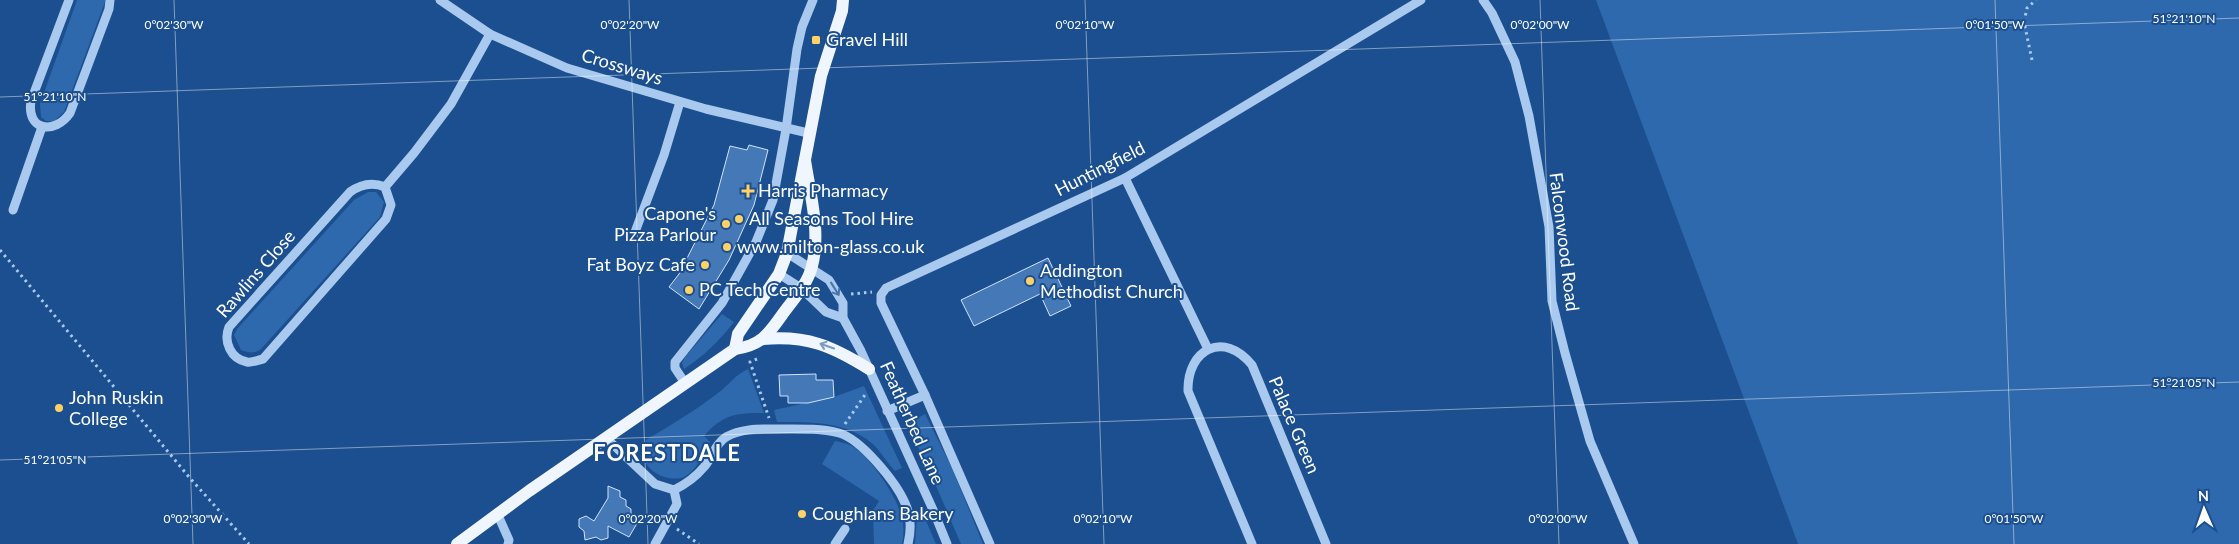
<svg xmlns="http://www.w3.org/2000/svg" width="2239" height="544" viewBox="0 0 2239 544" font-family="Lato,sans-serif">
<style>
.green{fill:#2e69ad}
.building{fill:#4478b7;stroke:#cfe3fa}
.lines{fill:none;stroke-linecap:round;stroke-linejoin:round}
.path{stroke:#a9c9ee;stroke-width:3;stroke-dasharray:2.5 4;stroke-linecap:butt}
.minor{stroke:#a9c9ee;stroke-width:9}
.major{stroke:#f0f6ff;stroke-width:12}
.oneway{stroke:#4674ac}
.oneway2{stroke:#7b9ac1}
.ticks{fill:none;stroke:#fff;stroke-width:1;stroke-opacity:0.45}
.poi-dot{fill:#ffd166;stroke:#1b4f8f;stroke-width:2}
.labels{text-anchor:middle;stroke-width:4;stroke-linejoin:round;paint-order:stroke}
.poi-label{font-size:18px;fill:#fff;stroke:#1b4f8f;text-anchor:start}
.street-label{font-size:18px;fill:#fff;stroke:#1b4f8f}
.district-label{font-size:22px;font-weight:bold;letter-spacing:1px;fill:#fff;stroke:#1b4f8f}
.ticks-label{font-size:12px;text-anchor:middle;fill:#fff;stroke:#1b4f8f;stroke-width:4;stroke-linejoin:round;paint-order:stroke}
</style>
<rect width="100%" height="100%" fill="#1b4f8f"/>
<!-- green -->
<g class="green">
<path d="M77 0H105V2L64 112 53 122 46 121 41 117 40 104Z"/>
<path d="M1596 0H2239V544H1798Z"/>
<path d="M368 192H376L384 202 380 217 261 349C254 354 249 353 241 350L234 335 237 329 354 200Z"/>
<path d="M722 314 734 322C719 341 704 356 684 369L682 363 685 357Z"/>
<path d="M748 369 764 413C736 413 723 414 704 436L710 442C704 454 696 471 684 477 668 483 642 471 643 451 644 448 645 443 646 440 671 425 696 410 718 393 730 384 735 375 748 369Z"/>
<path d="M864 386 902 468 895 471C888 464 883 455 876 447 850 421 811 422 777 422L774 410 834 397Z"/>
<path d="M925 414 951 466 983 544H961L931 474 907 424Z"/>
<path d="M835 441C840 442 845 443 850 445 869 454 897 497 902 517 904 526 904 535 902 544H874L873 511 879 501 822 464Z"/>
<path d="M924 516 936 544H915L917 517Z"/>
</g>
<!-- building -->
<g class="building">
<path d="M749 145 768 150 754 205 729 260 699 309 669 287 679 274 714 205 730 146 747 150Z"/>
<path d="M1048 258 1071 306 1050 316 1040 294 974 326 961 300Z"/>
<path d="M816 374V380H833L834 397 808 403H788V396H780L779 375Z"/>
<path d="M608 486 620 491V497L626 500V506L631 509V516L639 520 629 537 608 526V538L601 540 596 537 585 540 584 531 579 527V519L586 516 594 521 608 498Z"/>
</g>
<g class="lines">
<!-- path -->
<g class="path">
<path d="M2032 60 2024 22 2027 8 2036 0"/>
<path d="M0 250 189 477 249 544"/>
<path d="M851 294 872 292"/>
<path d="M757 359 750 362 769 418"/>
<path d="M845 424 867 392"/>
<path d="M677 529 699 544"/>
</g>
<!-- minor -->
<g class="minor">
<path d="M69 0 31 101C26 131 55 135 70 113L109 9 110 0"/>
<path d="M440 0 490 34 567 68 706 109 808 133"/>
<path d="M1483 0 1492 13 1515 62 1529 116 1549 227 1552 301 1565 353 1590 441 1634 544"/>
<path d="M1125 178 1208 349"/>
<path d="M385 187 391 205 386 219 263 359C258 360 252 363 247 362 231 359 223 342 229 327L350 192C361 184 373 182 385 187L414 153 451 104 490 34"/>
<path d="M13 210 42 127"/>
<path d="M635 232 664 155 680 102"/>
<path d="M787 253 829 280 843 303V318L861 351 934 512 947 544"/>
<path d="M779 274 801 288 826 312 843 318"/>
<path d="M685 383 675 368V362L722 303 756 242 773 200 786 129 797 49 802 27 813 0"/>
<path d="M887 411 925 395"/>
<path d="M606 438 655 484 674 490C686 484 695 478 704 467 712 458 715 444 726 437 742 428 761 429 778 429 798 429 819 428 839 433 861 439 896 482 905 503 911 515 911 531 908 544"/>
<path d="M497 513 509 540 508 544"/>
<path d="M655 544 677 504 674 490"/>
<path d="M835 544 845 529"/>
<path d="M990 544 925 395 881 303V295L886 288 1125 178 1421 0"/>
<path d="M1252 544 1188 391C1187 349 1224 330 1252 365L1326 544"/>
</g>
<!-- major -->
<g class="major">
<path d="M763 339C807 335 832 346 869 369"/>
<path d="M735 349 738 334 779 274 787 253 821 76 842 11 843 0"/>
<path d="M457 544 529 491 735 349C760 346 768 335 782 315 792 301 808 284 812 266 821 232 810 194 805 160"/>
</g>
</g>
<!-- one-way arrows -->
<defs><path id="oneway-shaft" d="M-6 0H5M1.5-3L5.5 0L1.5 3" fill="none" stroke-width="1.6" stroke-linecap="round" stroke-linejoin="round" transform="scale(1.25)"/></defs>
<use class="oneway" href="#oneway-shaft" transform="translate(835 289) rotate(58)"/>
<use class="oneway2" href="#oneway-shaft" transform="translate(827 346) rotate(-161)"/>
<!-- ticks -->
<path class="ticks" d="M174 0 193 544M629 0 648 544M1085 0 1104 544M1540 0 1559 544M1995 0 2014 544M0 97 2239 18M0 460 2239 382"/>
<!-- markers -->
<g class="poi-dot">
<rect x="811" y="35" width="10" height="10" rx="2.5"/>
<path d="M745.5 183.5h5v5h5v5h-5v5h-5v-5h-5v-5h5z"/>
<circle cx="739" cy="219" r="5"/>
<circle cx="726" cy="224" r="5"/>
<circle cx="727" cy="247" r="5"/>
<circle cx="705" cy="265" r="5"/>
<circle cx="1030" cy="281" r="5"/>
<circle cx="689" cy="290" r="5"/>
<circle cx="59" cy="408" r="5"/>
<circle cx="802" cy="514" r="5"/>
</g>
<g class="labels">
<!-- poi labels -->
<g class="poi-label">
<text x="826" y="46">Gravel Hill</text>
<text x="758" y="197">Harris Pharmacy</text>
<text x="716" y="220" text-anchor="end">Capone's<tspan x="716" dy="21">Pizza Parlour</tspan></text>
<text x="749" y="225">All Seasons Tool Hire</text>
<text x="737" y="253">www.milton-glass.co.uk</text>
<text x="695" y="271" text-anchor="end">Fat Boyz Cafe</text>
<text x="1040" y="277">Addington<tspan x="1040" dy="21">Methodist Church</tspan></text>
<text x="699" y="296">PC Tech Centre</text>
<text x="69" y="404">John Ruskin<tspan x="69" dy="21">College</tspan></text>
<text x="812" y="520">Coughlans Bakery</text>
</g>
<!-- street labels -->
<g class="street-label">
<text transform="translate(622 67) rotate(17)" y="6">Crossways</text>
<text transform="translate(1100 169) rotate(-27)" y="6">Huntingfield</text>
<text transform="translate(1564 242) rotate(83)" y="6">Falconwood Road</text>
<text transform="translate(256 274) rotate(-49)" y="6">Rawlins Close</text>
<text transform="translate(912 423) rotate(66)" y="6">Featherbed Lane</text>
<text transform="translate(1294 425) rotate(67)" y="6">Palace Green</text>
</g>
<!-- district labels -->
<g class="district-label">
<text x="667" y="461">FORESTDALE</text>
</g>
</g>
<g class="ticks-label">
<text x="2184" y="23">51°21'10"N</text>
<text x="174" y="29">0°02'30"W</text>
<text x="630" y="29">0°02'20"W</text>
<text x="1085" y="29">0°02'10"W</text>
<text x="1540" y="29">0°02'00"W</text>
<text x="1995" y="29">0°01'50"W</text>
<text x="55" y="101">51°21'10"N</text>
<text x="2184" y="387">51°21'05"N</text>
<text x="55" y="464">51°21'05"N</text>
<text x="193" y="523">0°02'30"W</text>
<text x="648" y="523">0°02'20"W</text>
<text x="1103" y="523">0°02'10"W</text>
<text x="1558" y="523">0°02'00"W</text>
<text x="2014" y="523">0°01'50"W</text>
</g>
<!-- north arrow -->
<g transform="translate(2204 509) rotate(358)" stroke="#1b4f8f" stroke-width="4" paint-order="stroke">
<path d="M0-4L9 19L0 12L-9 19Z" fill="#ffffff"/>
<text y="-8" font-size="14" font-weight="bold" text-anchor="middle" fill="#ffffff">N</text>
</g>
</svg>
